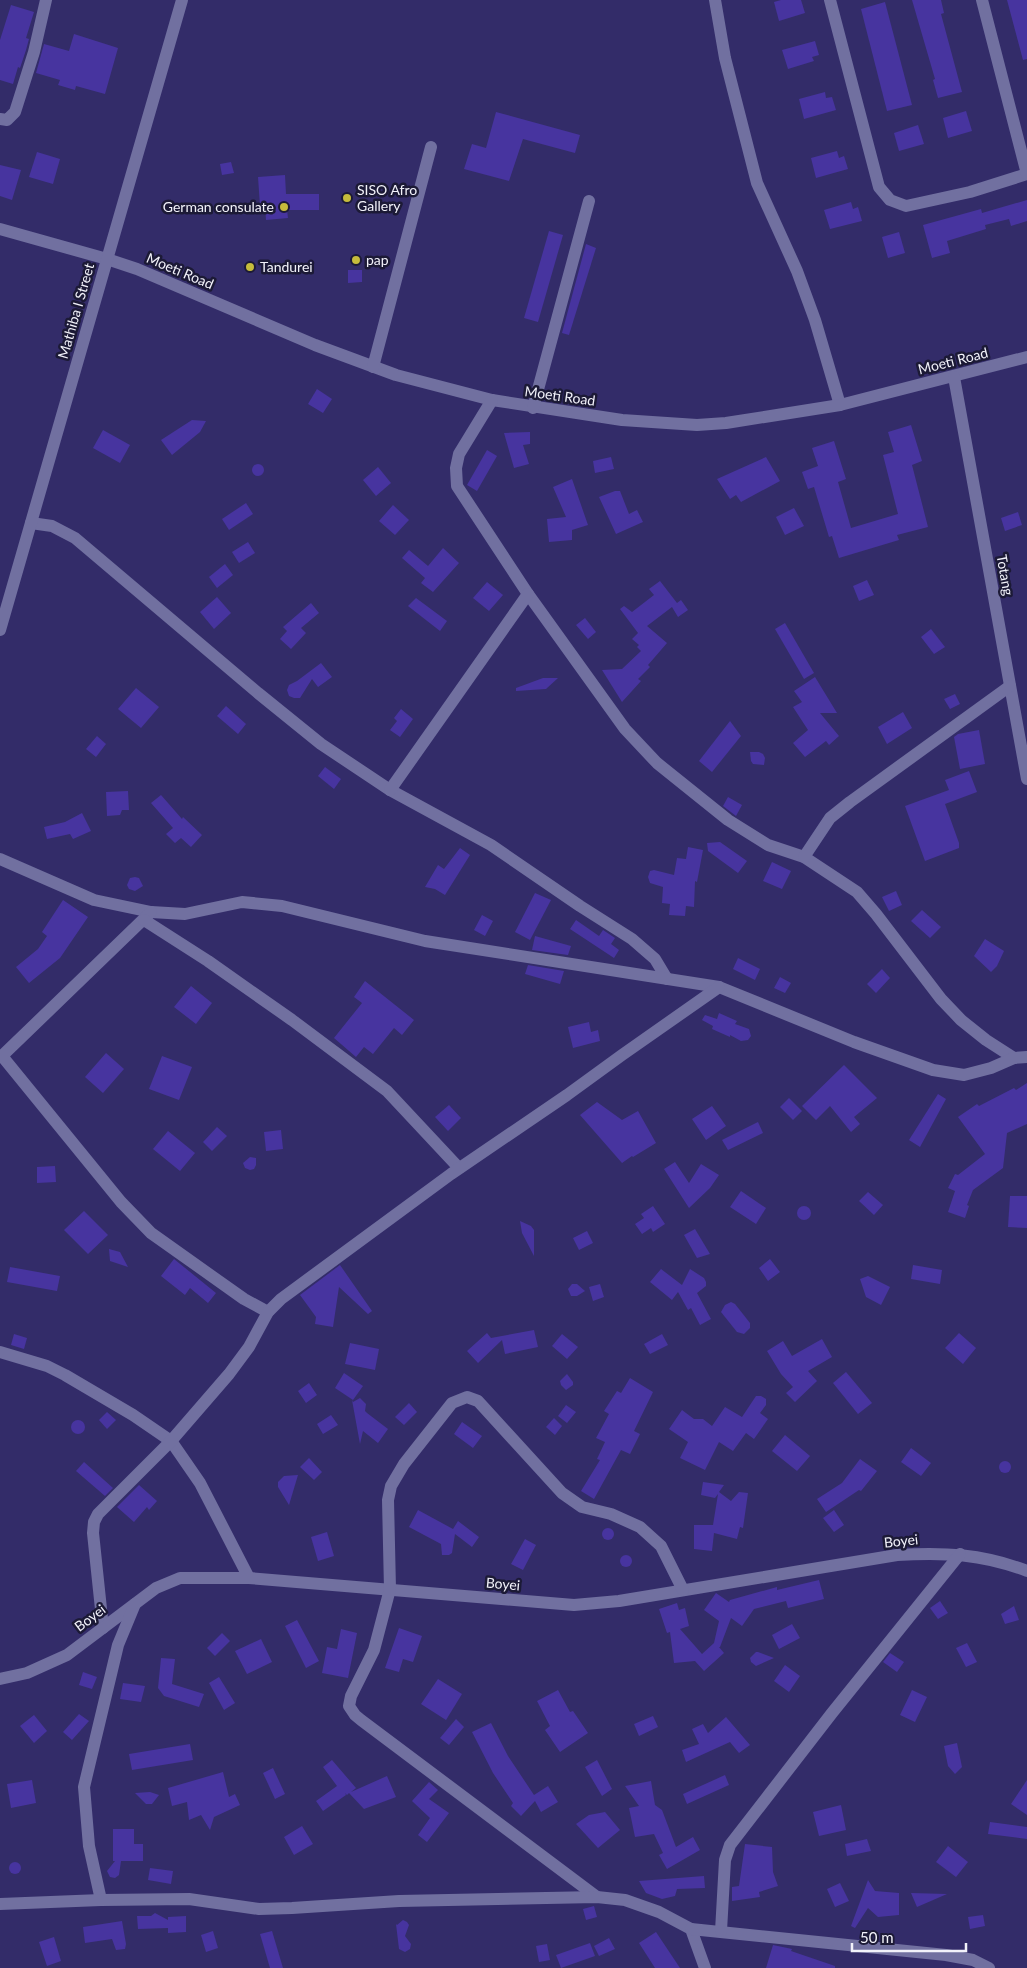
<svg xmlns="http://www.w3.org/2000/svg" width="1027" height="1968" viewBox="0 0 1027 1968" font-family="Lato,sans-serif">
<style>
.building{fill:#47349f}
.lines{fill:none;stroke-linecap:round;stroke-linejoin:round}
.minor{stroke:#7170a0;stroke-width:12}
.poi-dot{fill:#c6bc3c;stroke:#1c1a36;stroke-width:2}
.labels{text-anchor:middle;stroke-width:5;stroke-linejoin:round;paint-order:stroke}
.poi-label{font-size:14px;fill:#f2f2fa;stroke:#1c1a36;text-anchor:start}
.street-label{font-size:14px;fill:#f2f2fa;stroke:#1c1a36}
</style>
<rect width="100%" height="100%" fill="#332c69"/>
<!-- building -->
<g class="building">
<path d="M781 0H801L805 13 779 21 774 2Z"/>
<path d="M912 0H941L944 13 941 14 962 92 938 98 933 80 935 79Z"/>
<path d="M1007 0H1027V59L1023 60Z"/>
<path d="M885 2 912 105 887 111 861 9Z"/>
<path d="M11 5 34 12 26 38 29 39 26 50 20 68 18 67 13 84 0 80V40Z"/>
<path d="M74 34 118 48 105 94 76 86 75 90 58 85 60 80 36 73 44 44 69 51Z"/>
<path d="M815 41 819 55 812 57 814 61 788 69 782 50Z"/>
<path d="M825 92 826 98 832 97 836 110 804 119 799 99Z"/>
<path d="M966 111 972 131 948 138 943 118Z"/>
<path d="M496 112 580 135 575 153 523 139 509 181 464 169 472 144 486 148Z"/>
<path d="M918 125 924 144 899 151 894 133Z"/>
<path d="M837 151 839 158 844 156 848 169 816 178 811 158Z"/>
<path d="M37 152 60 159 53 184 29 177Z"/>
<path d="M231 162 234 173 222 175 220 164Z"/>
<path d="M0 165 21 170 12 200 0 196Z"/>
<path d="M285 175 286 194H319V210H287L288 218 266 220 265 205 260 206 258 177Z"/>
<path d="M1027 200V221L1011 226 1009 219 985 225 986 229 947 241 950 253 932 258 923 225 981 209 982 213Z"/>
<path d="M851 202 853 209 858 207 862 221 830 229 824 210Z"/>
<path d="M549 231 563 235 538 322 524 318Z"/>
<path d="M899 232 905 253 888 258 882 237Z"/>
<path d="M586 244 596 248 569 335 562 333Z"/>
<path d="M348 270H362V282L348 283Z"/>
<path d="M317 389 332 399 323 413 308 404Z"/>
<path d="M192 420 206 421 200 432 172 455 161 440Z"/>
<path d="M911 425 922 461 912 465 928 527 897 535 899 540 839 558 832 536 829 537 814 487 808 489 802 472 818 466 812 448 834 441 846 479 838 482 851 528 898 514 883 455 894 452 888 432Z"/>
<path d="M103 430 130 445 120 463 93 448Z"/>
<path d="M530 432V444L523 445 529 464 514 468 504 433Z"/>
<path d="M487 450 497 456 477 491 467 485Z"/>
<path d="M611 457 614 469 595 473 593 461Z"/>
<path d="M766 457 780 481 741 502 736 495 730 499 717 479Z"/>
<circle cx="258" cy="470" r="6"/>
<path d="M378 467 391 483 376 496 363 480Z"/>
<path d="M572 479 588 525 572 530V540L549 542 547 519 566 517 553 487Z"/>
<path d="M615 491H620L629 514 637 510 643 522 616 534 599 497Z"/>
<path d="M246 503 253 514 229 530 222 519Z"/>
<path d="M393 505 409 520 395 535 379 521Z"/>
<path d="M794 508 804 526 785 535 776 517Z"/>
<path d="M1018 512 1022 525 1005 531 1001 518Z"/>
<path d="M248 542 255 553 239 563 232 552Z"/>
<path d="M443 548 459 563 433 592 421 583 425 578 402 558 409 550 428 566Z"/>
<path d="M225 564 233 575 217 588 209 577Z"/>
<path d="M867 580 874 595 859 601 853 586Z"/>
<path d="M660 581 677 603 681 600 688 610 678 617 672 607 647 626 667 643 648 665 650 667 638 679 641 681 622 702 602 670 622 669 641 651 637 647 639 645 632 639 638 633 620 609 624 606 632 612 654 595 649 589Z"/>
<path d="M487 582 503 595 489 611 473 598Z"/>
<path d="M217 597 231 613 214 629 200 612Z"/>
<path d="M416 598 447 621 440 631 408 606Z"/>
<path d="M311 603 319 613 301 628 306 633 291 649 280 639 287 631 283 627Z"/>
<path d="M585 618 596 632 588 639 576 625Z"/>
<path d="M785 623 814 673 804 679 775 629Z"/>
<path d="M931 629 945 647 934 654 921 637Z"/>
<path d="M321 663 332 677 318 687 312 679 300 698H294L289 696 287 690 289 685 297 681Z"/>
<path d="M815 677 837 713H820L839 736 829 745 826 741 805 757 793 743 808 730 793 707 802 702 794 691Z"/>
<path d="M543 678H558L546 689 516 691V688Z"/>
<path d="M136 688 159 707 141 728 118 709Z"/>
<path d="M955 694 960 704 950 709 944 699Z"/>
<path d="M226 706 246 724 238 734 217 716Z"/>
<path d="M401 709 413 719 400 737 390 730 397 721 394 718Z"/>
<path d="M903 712 912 728 887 744 878 727Z"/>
<path d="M730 721 741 736 712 772 699 761Z"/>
<path d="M979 730 985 764 960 769 954 737 958 734Z"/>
<path d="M97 736 106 744 96 757 86 749Z"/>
<path d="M750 752H759L763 754 765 758 764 765 753 764 751 761Z"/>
<path d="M325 767 341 779 334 789 318 776Z"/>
<path d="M969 771 977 792 945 804 959 843V848L925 861 905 806 949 790 945 780Z"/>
<path d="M128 791 129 810H122L120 815 107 816 106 792Z"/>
<path d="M161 795 182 819 183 817 202 835 191 847 181 838 175 843 166 834 173 828 151 803Z"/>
<path d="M728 797 742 805 736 816 723 806Z"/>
<path d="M82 813 91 831 73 839 70 834 47 839 44 827 65 822Z"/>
<path d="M720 842 747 861 738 873 708 851 707 843Z"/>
<path d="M688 847 703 850 697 882 695 881 694 907 686 906 685 916 669 915 670 904 662 903 663 887 650 883 648 877 650 871 654 870 674 875 677 858 686 859Z"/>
<path d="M460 848 470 855 445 895 435 889 425 887 438 865 444 869Z"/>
<path d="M772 862 791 871 782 889 763 881Z"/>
<path d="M135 877 139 878 143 886 135 891 129 889 127 885 130 878Z"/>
<path d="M896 891 902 905 889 911 882 897Z"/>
<path d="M535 893 551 900 530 940 515 932Z"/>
<path d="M63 900 88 917 60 958 29 983 16 967 38 949 47 936 42 932Z"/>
<path d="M922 910 941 927 930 938 911 921Z"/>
<path d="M482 915 493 921 485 936 474 930Z"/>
<path d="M576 920 599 936 603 930 615 938 611 944 619 950 614 958 570 929Z"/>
<path d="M535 936 571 946 568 955 532 950Z"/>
<path d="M985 939 1004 951 997 966 991 972 974 956Z"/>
<path d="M738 958 760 969 755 980 733 969Z"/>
<path d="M528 965 564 971 560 984 525 974Z"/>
<path d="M882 969 890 978 876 993 867 984Z"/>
<path d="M780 977 791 983 785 993 774 988Z"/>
<path d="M365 981 414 1020 402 1035 394 1028 373 1054 364 1047 356 1057 334 1038 362 1003 354 997Z"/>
<path d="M191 986 212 1003 196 1024 174 1007Z"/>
<path d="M719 1013 737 1021 735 1024 749 1029 751 1036 748 1040 741 1041 730 1035V1037L712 1029 713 1026 702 1020 705 1015 717 1019Z"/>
<path d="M589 1022 591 1032 598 1030 600 1041 573 1048 568 1027Z"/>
<path d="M106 1053 124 1069 103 1093 85 1077Z"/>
<path d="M162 1056 192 1067 179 1100 149 1089Z"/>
<path d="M844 1065 877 1098 854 1117 860 1124 851 1132 830 1106 816 1120 802 1106Z"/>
<path d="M1027 1083V1124L1007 1133 1003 1168 973 1190 967 1205 969 1206 965 1218 948 1212 955 1191 948 1188 955 1174 958 1175 985 1154 958 1117 977 1104 979 1106 1014 1088 1016 1090Z"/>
<path d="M938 1094 946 1099 920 1147 909 1140Z"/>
<path d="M789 1098 802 1111 793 1120 780 1107Z"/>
<path d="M597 1102 622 1120 638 1111 656 1143 633 1157 632 1156 622 1163 580 1115Z"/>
<path d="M449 1105 461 1118 448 1131 435 1117Z"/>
<path d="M712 1106 726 1126 706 1140 692 1119Z"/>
<path d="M758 1122 763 1133 728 1150 722 1140Z"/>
<path d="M217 1127 227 1136 212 1151 203 1142Z"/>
<path d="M281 1130 283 1149 266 1151 264 1132Z"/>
<path d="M168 1131 195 1153 180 1171 153 1149Z"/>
<path d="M250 1157 256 1158V1165L254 1169 250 1170 245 1168 243 1163Z"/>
<path d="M675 1162 689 1183 701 1164 719 1175 710 1188 689 1208 664 1169Z"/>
<path d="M55 1166 56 1182 37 1183V1167Z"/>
<path d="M741 1191 766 1208 756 1224 730 1207Z"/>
<path d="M868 1192 883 1205 874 1215 859 1201Z"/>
<path d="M1010 1196H1027V1228L1008 1227Z"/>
<circle cx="804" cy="1213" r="7"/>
<path d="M653 1206 665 1224 653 1232 651 1228 642 1234 635 1224 644 1218 641 1214Z"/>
<path d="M84 1211 108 1235 88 1254 64 1230Z"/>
<path d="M520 1221 531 1226 534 1230V1256L522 1233Z"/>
<path d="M695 1229 710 1254 697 1258 684 1235Z"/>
<path d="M587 1231 593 1243 579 1250 573 1238Z"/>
<path d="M109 1249 120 1252 128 1267 110 1261Z"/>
<path d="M174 1259 216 1293 208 1303 190 1288 185 1295 161 1276Z"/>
<path d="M770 1259 780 1272 768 1281 759 1268Z"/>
<path d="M340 1265 372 1311 368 1314 339 1287 333 1327 315 1324 316 1317 300 1295Z"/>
<path d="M913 1265 942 1270 940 1284 911 1279Z"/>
<path d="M10 1267 60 1276 57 1291 7 1282Z"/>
<path d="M661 1269 682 1285 690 1269 704 1278 706 1282V1286L697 1293 711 1319 700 1325 691 1308 688 1310 678 1292 672 1300 650 1282Z"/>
<path d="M868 1276 890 1287 881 1305 866 1297 860 1279Z"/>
<path d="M572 1284H577L585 1291 577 1296H571L568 1289Z"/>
<path d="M600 1284 604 1297 593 1301 589 1287Z"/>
<path d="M731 1302 735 1304 750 1323V1328L744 1334 737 1332 721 1312 725 1305Z"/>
<path d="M534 1330 538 1347 505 1354 502 1340 478 1363 467 1351 487 1333 491 1338Z"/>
<path d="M959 1333 976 1348 963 1364 945 1348Z"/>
<path d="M14 1334 27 1338 24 1349 11 1345Z"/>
<path d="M562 1334 578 1347 567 1359 552 1346Z"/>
<path d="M662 1334 668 1345 650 1354 644 1344Z"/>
<path d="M822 1339 832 1357 808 1371 817 1381 795 1402 786 1393 793 1387 781 1374 767 1351 783 1341 792 1356Z"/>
<path d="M350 1343 379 1349 375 1370 345 1364Z"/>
<path d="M846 1372 872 1403 858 1414 833 1383Z"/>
<path d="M344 1373 363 1386 353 1400 335 1388Z"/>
<path d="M567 1374 573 1382V1385L566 1390 561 1385 560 1381Z"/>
<path d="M630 1378 653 1392 634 1431 640 1434 630 1454 621 1450 594 1499 581 1491 600 1460 597 1459 605 1442 596 1438 609 1414 604 1411 617 1391 621 1393Z"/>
<path d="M309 1383 317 1395 306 1403 298 1391Z"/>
<path d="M756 1396H761L766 1399V1405L760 1413 768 1419 754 1439 746 1433 733 1451 719 1442 705 1470 680 1458 688 1442 669 1429 682 1410 694 1419H703L712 1426 725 1407 742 1417Z"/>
<path d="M360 1398 366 1404 365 1411 367 1413 388 1429 378 1443 363 1431 360 1444 352 1400 353 1402Z"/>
<path d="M409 1403 417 1412 404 1425 395 1417Z"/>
<path d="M566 1405 576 1412 567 1423 558 1416Z"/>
<path d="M107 1412 116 1420 107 1429 99 1420Z"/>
<path d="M331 1415 338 1425 323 1434 317 1424Z"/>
<path d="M554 1418 562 1426 555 1435 546 1427Z"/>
<circle cx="78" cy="1427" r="7"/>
<path d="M462 1422 482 1436 473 1448 454 1434Z"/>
<path d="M785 1435 810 1456 797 1471 772 1451Z"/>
<path d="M911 1448 931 1463 921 1476 901 1462Z"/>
<path d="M309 1458 322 1472 314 1480 300 1467Z"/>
<path d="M860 1459 877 1471 861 1491 859 1490 826 1512 817 1499 842 1483Z"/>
<circle cx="1005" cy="1467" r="6"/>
<path d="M84 1462 113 1488 105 1496 76 1471Z"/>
<path d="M298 1475 289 1505 278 1487V1482L284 1476Z"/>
<path d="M703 1482 724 1485 719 1492 731 1501 739 1492 748 1493 743 1528 740 1527 737 1539 714 1533 712 1551 694 1549V1525H713L718 1494 715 1498 701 1495Z"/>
<path d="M139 1485 157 1501 149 1510 147 1507 134 1522 117 1507Z"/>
<path d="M418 1510 453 1529 458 1521 479 1537 472 1547 455 1534 452 1553 449 1555H442L441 1544 409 1527Z"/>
<path d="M834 1510 844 1525 834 1532 823 1518Z"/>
<circle cx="608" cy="1534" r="6"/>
<path d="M327 1532 334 1556 318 1561 311 1537Z"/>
<path d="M525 1539 536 1545 523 1570 511 1564Z"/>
<circle cx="626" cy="1561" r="6"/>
<path d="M819 1580 824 1599 788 1608 786 1601 754 1609 742 1626 731 1618 720 1647H719L724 1653 704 1671 695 1661 674 1663 670 1632 667 1633 659 1609 677 1603 679 1610 685 1608 689 1626 680 1629 702 1654 714 1643 719 1621 704 1610 716 1593 729 1602 730 1600 777 1587V1590Z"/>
<path d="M940 1601 948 1613 938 1619 930 1608Z"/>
<path d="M1014 1606 1019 1620 1005 1624 1001 1614Z"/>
<path d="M297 1620 319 1661 306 1668 285 1626Z"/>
<path d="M792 1624 800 1638 779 1649 772 1635Z"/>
<path d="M399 1628 422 1636 413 1662 403 1659 399 1672 385 1668Z"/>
<path d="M341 1629 357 1633 348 1678 322 1673 327 1647 337 1649Z"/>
<path d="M222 1633 230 1641 215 1656 207 1648Z"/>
<path d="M261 1639 272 1662 247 1674 235 1651Z"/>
<path d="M967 1643 977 1662 966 1667 956 1648Z"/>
<path d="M756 1652H758L774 1658 756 1666 751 1662 750 1658Z"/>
<path d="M890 1653 904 1662 897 1672 883 1662Z"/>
<path d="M161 1658 175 1659 172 1684 204 1694 199 1707 164 1696 158 1688Z"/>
<path d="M785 1665 800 1676 789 1692 774 1681Z"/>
<path d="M83 1672 97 1677 92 1689 79 1685Z"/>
<path d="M219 1677 235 1703 224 1710 209 1683Z"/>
<path d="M438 1679 462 1694 446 1720 421 1704Z"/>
<path d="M123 1683 145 1686 141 1702 120 1699Z"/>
<path d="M558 1690 570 1712 573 1711 588 1733 560 1752 545 1730 550 1726 537 1701Z"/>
<path d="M912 1690 927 1697 915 1722 900 1715Z"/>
<path d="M79 1714 89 1721 72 1740 63 1732Z"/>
<path d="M34 1715 47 1731 34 1743 20 1726Z"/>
<path d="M653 1716 658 1727 639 1736 634 1724Z"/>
<path d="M726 1717 750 1745 739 1753 730 1742 686 1762 682 1750 699 1744 692 1729 703 1724 708 1733Z"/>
<path d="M456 1719 464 1727 449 1745 440 1738Z"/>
<path d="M491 1723 508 1756 534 1795 548 1786 558 1802 541 1812 535 1801 521 1816 511 1806 513 1803 493 1773 472 1732Z"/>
<path d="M957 1743 962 1767 955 1774 948 1766 944 1746Z"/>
<path d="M190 1744 193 1760 132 1770 129 1754Z"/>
<path d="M332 1760 356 1788 351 1792 387 1776 396 1797 364 1809 349 1793 347 1795 345 1793 346 1795 323 1811 316 1801 337 1786 323 1767Z"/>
<path d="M597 1760 612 1789 602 1796 585 1767Z"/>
<path d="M273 1768 285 1794 275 1799 263 1773Z"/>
<path d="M223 1772 229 1797 235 1794 240 1805 214 1817 210 1830 201 1815 189 1820 187 1802 172 1806 168 1788Z"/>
<path d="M725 1775 729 1785 687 1804 683 1794Z"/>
<path d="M32 1780 36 1803 11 1808 7 1784Z"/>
<path d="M1027 1780V1815L1011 1804Z"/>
<path d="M651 1781 655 1805 662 1810 676 1847 693 1837 700 1850 667 1869 659 1855 663 1853 654 1834 635 1837 629 1808 639 1806 625 1786Z"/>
<path d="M429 1782 438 1790 429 1799 449 1813 427 1842 418 1835 430 1818 412 1801Z"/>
<path d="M150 1792 159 1795 152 1804H146L135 1793Z"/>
<path d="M841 1805 846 1830 819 1836 813 1812Z"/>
<path d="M605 1812 620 1830 598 1848 576 1824 589 1815Z"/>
<path d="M990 1822 1027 1827V1839L988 1834Z"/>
<path d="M302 1826 313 1844 294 1855 284 1837Z"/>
<path d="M113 1829H134V1844H143V1861H121L119 1875 115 1878 110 1877 107 1871 115 1861H113Z"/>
<path d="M867 1839 871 1851 847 1856 845 1844Z"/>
<path d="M745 1844 772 1847 773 1872 778 1886 759 1892 760 1897 732 1901V1887L739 1886Z"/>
<path d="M948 1846 968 1862 956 1877 936 1862Z"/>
<circle cx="15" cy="1868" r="6"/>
<path d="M150 1868 173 1871 171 1884 148 1880Z"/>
<path d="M704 1876 705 1888 677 1889 675 1896 662 1899 646 1893 639 1881Z"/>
<path d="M868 1880 875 1891 899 1893V1915L878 1917 868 1908 855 1928 851 1926Z"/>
<path d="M840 1883 849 1901 835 1907 827 1889Z"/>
<path d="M911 1893 947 1894 917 1907Z"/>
<path d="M594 1906 597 1917 586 1920 583 1909Z"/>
<path d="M155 1913 168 1920V1917L186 1916V1932L168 1933V1928L138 1929 137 1916H151Z"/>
<path d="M983 1915 985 1926 970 1929 968 1917Z"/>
<path d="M403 1920 407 1922 409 1925 405 1936 411 1944 410 1949 405 1952 399 1949 396 1924 397 1925Z"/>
<path d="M122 1921 126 1944 125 1949 116 1950 112 1939 85 1943 83 1927Z"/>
<path d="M213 1931 218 1948 206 1952 201 1935Z"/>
<path d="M272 1931 283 1968H270L260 1934Z"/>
<path d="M656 1932 680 1968H655L639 1943Z"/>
<path d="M54 1937 61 1961 47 1966 39 1942Z"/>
<path d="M609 1938 615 1949 599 1956 594 1946Z"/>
<path d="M590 1943 595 1956 561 1968 556 1955Z"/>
<path d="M547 1944 550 1960 539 1962 536 1946Z"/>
<path d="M773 1945 792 1949 791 1951 835 1966V1968H766Z"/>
</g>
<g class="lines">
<!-- minor -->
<g class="minor">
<path d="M715 0 725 58 757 183 797 271 815 320 840 405"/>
<path d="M830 0 879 187 890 200 906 206 970 192 1027 174"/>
<path d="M982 0 1027 174"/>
<path d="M0 119 7 120 15 112 34 52 46 0"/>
<path d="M0 229 107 259 137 269 315 345 396 375 492 400 622 420 697 425 726 423 840 405 1027 357"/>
<path d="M373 367 431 147"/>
<path d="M954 377 1027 779"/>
<path d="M492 400 459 454 456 468 457 486 528 594 625 729 657 763 728 820 768 845 804 857 857 892 876 914 941 999 961 1020 986 1040 1014 1058"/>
<path d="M533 408 589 201"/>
<path d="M31 523 52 526 75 538 258 693 321 744 390 790 491 845 580 906 632 939 655 959 667 979"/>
<path d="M0 630 182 0"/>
<path d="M390 790 528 594"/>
<path d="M804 857 830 818 850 802 1010 686"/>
<path d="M0 859 94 900 151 912 185 914 242 902 282 906 425 941 719 987 854 1042 933 1070 964 1075 991 1068 1014 1058 1027 1057"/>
<path d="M151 912 2 1056 121 1202 151 1233 244 1299 268 1312"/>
<path d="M144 920 208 961 292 1020 387 1091 459 1168"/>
<path d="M0 1352 47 1366 65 1375 133 1415 171 1441 200 1483 249 1578"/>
<path d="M103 1628 93 1533 94 1522 98 1514 171 1441 229 1374 249 1347 268 1312 281 1299 451 1174 567 1095 622 1055 719 987"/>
<path d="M0 1679 27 1673 67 1655 156 1588 180 1578H249L574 1605 619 1601 897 1555C944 1552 983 1554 1027 1571"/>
<path d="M597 1897 361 1720 355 1715 349 1706 351 1696 374 1650 390 1589 388 1500 391 1486 404 1464 452 1403 467 1397 478 1401 562 1493 582 1507 611 1514 640 1527 661 1546 683 1590"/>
<path d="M101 1900 89 1846 84 1787 118 1645 135 1604"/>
<path d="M0 1904 101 1900 189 1899 259 1909 292 1908 399 1901 597 1897 625 1900 659 1912 691 1929 705 1968"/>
<path d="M691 1929 946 1955 973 1960 989 1968"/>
<path d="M721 1931 725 1860 730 1845 832 1713 960 1554"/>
</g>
</g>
<!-- markers -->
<g class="poi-dot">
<circle cx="347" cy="198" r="5"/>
<circle cx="284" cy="207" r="5"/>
<circle cx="356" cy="260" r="5"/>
<circle cx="250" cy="267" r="5"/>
</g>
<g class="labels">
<!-- poi labels -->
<g class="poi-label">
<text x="357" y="195">SISO Afro<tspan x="357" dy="16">Gallery</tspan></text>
<text x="274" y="212" text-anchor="end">German consulate</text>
<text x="366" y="265">pap</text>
<text x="260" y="272">Tandurei</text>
</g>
<!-- street labels -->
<g class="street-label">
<text transform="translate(180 271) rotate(23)" y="5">Moeti Road</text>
<text transform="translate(76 311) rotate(-74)" y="5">Mathiba I Street</text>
<text transform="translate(953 361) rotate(-14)" y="5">Moeti Road</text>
<text transform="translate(560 396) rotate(8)" y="5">Moeti Road</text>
<text transform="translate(1005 575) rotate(80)" y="5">Totang</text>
<text transform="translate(901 1541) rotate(-6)" y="5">Boyei</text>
<text transform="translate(503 1584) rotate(5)" y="5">Boyei</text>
<text transform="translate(90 1618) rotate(-37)" y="5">Boyei</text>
</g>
</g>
<!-- scale -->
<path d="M852 1943v8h114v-8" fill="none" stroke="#f2f2fa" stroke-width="2.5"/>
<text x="860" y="1943" font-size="15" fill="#f2f2fa" stroke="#1c1a36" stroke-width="4" paint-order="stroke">50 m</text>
</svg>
